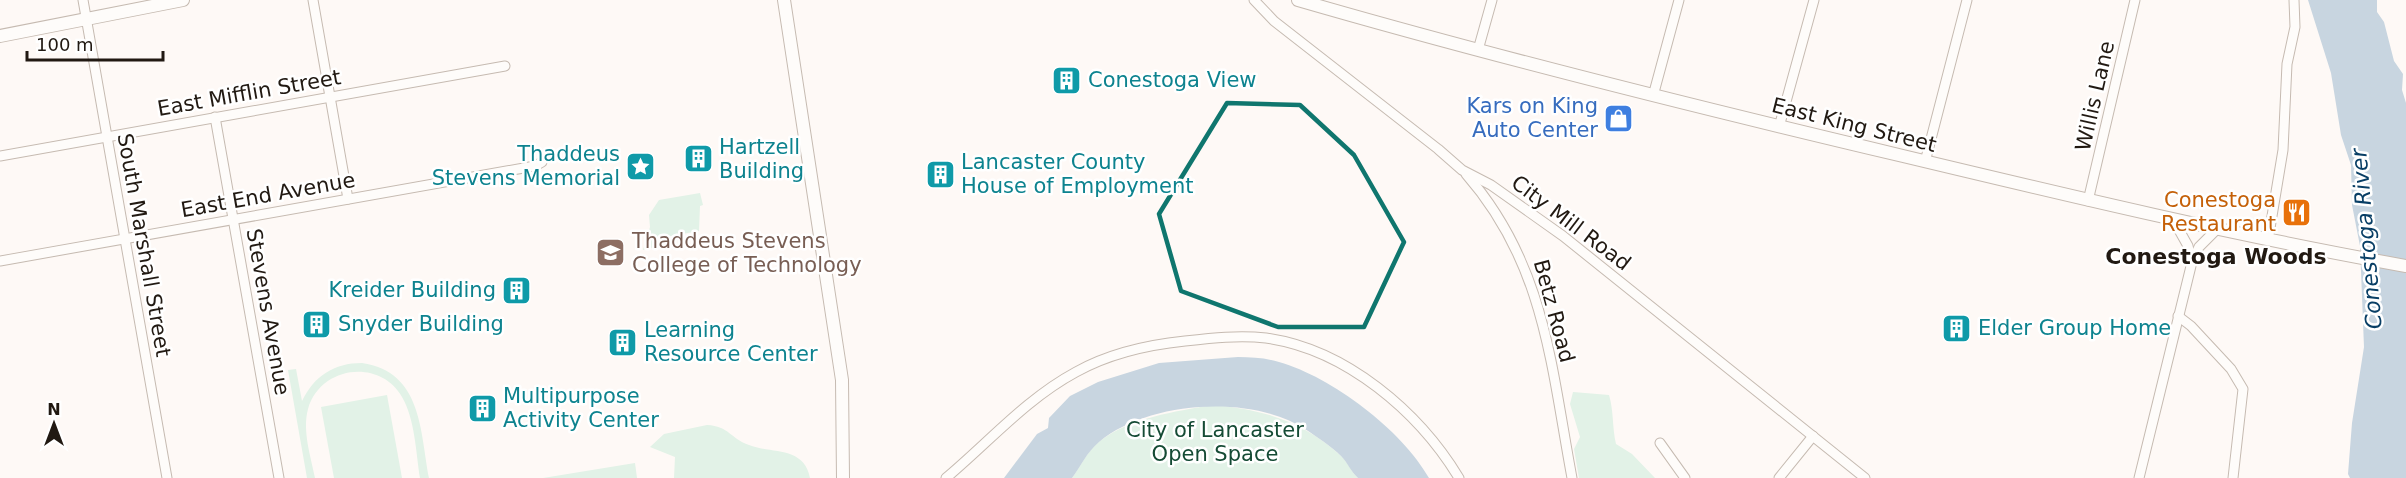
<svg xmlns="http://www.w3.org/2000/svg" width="2406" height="478" viewBox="0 0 2406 478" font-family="'DejaVu Sans',sans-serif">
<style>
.green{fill:#c1e8d4}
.water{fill:#88a8c5}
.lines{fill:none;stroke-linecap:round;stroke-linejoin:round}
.minor-casing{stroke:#836e5e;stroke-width:11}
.major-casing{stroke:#836e5e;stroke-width:14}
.minor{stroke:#fff;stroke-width:9}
.major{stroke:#fff;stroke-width:12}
.marked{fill:none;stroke:#0f766e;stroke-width:4.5;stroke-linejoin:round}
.labels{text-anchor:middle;stroke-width:5;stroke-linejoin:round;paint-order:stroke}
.culture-label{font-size:21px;fill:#0d838f;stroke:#fff;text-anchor:start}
.street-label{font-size:21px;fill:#211912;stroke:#fff}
.shop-label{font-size:21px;fill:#366cbe;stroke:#fff;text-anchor:end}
.food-label{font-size:21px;fill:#c56008;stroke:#fff;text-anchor:end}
.education-label{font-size:21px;fill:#785e54;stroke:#fff;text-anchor:start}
.park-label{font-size:21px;fill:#154b35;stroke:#fff}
.water-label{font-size:22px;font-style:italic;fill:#083e65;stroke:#fff}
.neighbourhood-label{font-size:22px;font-weight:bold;fill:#211912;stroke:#fff}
</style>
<rect width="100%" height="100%" fill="#fef9f6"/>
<!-- green -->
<g class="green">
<path d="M700 193 703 205 700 206 699 231 654 239 655 247 643 250 650 227 649 215 659 200Z"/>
<path d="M362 363C422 372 420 430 429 478H420C416 453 415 419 402 397 380 358 320 366 308 409 302 431 311 457 315 478H307L288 370 296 369 302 401C314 376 334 363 362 363Z"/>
<path d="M1573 392 1609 395C1614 412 1612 427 1616 444L1632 454 1655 478H1579L1574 449 1580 437 1570 404Z"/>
<path d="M387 395 402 478H334L321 407Z"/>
<path d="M1212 405C1261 409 1304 421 1341 456 1348 462 1351 472 1358 478H1072C1081 466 1087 451 1100 441 1132 417 1174 412 1212 405Z"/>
<path d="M707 425C729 426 731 439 749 445 772 454 804 446 810 478H674L675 457 650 447 664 434Z"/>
<path d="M635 463 637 478H543Z"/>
</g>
<!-- water -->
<g class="water">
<path d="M2308 0H2377V12L2384 22 2394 61 2403 74 2402 90 2406 103V478H2350L2348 474 2352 423 2364 347 2360 246 2352 205 2351 165 2341 135 2331 73Z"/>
<path d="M1238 357C1252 357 1266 358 1279 362 1332 377 1402 430 1429 478H1358C1351 472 1348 463 1341 456 1331 446 1317 437 1305 429 1251 394 1148 401 1099 442 1087 452 1081 466 1072 478H1004L1037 434 1048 428 1049 418 1070 396 1098 382 1159 363Z"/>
</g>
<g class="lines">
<defs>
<g id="minor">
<path d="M83 0 167 478"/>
<path d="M313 0 348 199"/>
<path d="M1254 0 1274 21 1438 149 1462 170 1491 185 1563 236 1865 478"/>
<path d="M1478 50 1492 0"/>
<path d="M1653 96 1679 0"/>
<path d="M215 117 279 478"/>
<path d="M1779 127 1814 0"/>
<path d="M0 156 505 66"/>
<path d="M1925 162 1967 0"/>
<path d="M1466 174C1545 264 1551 366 1572 478"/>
<path d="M2088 201 2135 0"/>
<path d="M2174 221 2188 246 2192 262"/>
<path d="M2268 240 2283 150 2287 64 2295 27 2294 0"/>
<path d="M0 261 535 166 542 162"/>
<path d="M2178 316 2191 326 2231 369 2243 389 2233 478"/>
<path d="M1660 443 1685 478"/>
<path d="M946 478C989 442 1026 399 1076 372 1110 353 1146 345 1185 341 1212 338 1239 335 1266 338 1346 349 1419 412 1459 478"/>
<path d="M1779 478 1813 436"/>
<path d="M2139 478 2192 262 2199 247 2216 230"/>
</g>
<g id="major">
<path d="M784 0 842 380 843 478"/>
<path d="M1298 0C1498 58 1700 108 1903 156 2070 196 2237 236 2406 266"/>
<path d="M0 36 183 0"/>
</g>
</defs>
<!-- minor casing -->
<use href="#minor" class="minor-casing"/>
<!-- major casing -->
<use href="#major" class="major-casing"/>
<!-- minor -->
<use href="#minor" class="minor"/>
<!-- major -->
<use href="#major" class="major"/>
</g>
<!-- marked area -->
<path d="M0 0H2406V478H0ZM1227 103 1300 105 1354 155 1404 242 1364 327H1278L1181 291 1159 214Z" fill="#fef9f6" fill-opacity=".55" fill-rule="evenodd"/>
<path class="marked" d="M1227 103 1300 105 1354 155 1404 242 1364 327H1278L1181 291 1159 214Z"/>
<!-- icons -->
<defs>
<symbol id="building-square" viewBox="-11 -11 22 22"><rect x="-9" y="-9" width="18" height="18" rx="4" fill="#0f9aa8" stroke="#fff"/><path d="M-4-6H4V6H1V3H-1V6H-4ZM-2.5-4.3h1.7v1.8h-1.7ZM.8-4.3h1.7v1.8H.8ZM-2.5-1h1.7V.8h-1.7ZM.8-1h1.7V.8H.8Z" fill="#fff"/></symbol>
<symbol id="shop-square" viewBox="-11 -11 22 22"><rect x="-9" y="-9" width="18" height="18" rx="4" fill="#3f7fe0" stroke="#fff"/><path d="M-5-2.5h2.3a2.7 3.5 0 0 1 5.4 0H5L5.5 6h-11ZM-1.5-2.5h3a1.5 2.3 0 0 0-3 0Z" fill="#fff"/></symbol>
<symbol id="sight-square" viewBox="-11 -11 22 22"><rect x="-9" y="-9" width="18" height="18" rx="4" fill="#0f9aa8" stroke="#fff"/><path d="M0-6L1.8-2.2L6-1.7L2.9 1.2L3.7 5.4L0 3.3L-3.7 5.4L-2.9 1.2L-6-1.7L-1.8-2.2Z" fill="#fff"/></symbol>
<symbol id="restaurant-square" viewBox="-11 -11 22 22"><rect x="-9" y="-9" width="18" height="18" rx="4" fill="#e8710a" stroke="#fff"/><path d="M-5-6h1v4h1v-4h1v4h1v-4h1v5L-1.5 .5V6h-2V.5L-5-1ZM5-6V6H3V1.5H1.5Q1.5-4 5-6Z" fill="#fff"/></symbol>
<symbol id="university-square" viewBox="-11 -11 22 22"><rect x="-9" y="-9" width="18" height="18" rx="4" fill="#8d6e63" stroke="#fff"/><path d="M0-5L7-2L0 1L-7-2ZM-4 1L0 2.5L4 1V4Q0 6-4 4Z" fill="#fff"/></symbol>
</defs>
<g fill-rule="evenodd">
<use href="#building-square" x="1050" y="64" width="33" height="33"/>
<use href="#shop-square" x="1602" y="102" width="33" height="33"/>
<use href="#building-square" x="682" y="142" width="33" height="33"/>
<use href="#sight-square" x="624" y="150" width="33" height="33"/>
<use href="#building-square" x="924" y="158" width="33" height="33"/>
<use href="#restaurant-square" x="2280" y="196" width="33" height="33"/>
<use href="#university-square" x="594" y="236" width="33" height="33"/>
<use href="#building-square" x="500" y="274" width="33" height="33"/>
<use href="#building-square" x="300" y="308" width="33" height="33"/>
<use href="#building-square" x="1940" y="312" width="33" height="33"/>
<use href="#building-square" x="606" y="326" width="33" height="33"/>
<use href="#building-square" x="466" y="392" width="33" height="33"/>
</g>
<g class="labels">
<!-- culture labels -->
<g class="culture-label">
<text x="1088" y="87">Conestoga View</text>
<text x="719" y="154">Hartzell<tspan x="719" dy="24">Building</tspan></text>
<text x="620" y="161" text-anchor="end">Thaddeus<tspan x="620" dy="24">Stevens Memorial</tspan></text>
<text x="961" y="169">Lancaster County<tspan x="961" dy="24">House of Employment</tspan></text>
<text x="496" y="297" text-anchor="end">Kreider Building</text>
<text x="338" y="331">Snyder Building</text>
<text x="1978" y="335">Elder Group Home</text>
<text x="644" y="337">Learning<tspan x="644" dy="24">Resource Center</tspan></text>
<text x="503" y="403">Multipurpose<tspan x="503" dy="24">Activity Center</tspan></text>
</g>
<!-- street labels -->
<g class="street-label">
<text transform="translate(249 93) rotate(-10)" y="7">East Mifflin Street</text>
<text transform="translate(2095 96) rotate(-77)" y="7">Willis Lane</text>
<text transform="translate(1854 125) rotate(14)" y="7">East King Street</text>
<text transform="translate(268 195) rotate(-10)" y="7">East End Avenue</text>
<text transform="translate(1571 223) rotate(37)" y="7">City Mill Road</text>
<text transform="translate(144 245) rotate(80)" y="7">South Marshall Street</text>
<text transform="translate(1554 311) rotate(75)" y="7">Betz Road</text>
<text transform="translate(268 312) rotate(80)" y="7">Stevens Avenue</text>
</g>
<!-- shop labels -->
<g class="shop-label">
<text x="1598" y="113">Kars on King<tspan x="1598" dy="24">Auto Center</tspan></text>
</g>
<!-- food labels -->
<g class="food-label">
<text x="2276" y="207">Conestoga<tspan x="2276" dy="24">Restaurant</tspan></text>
</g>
<!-- education labels -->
<g class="education-label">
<text x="632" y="248">Thaddeus Stevens<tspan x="632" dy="24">College of Technology</tspan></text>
</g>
<!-- park labels -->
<g class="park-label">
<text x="1215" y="437">City of Lancaster<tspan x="1215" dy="24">Open Space</tspan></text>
</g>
<!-- water labels -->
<g class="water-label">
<text transform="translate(2366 239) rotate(-95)" y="8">Conestoga River</text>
</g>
<!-- neighbourhood labels -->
<g class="neighbourhood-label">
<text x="2216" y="264">Conestoga Woods</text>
</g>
</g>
<!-- north arrow -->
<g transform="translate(54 424)" stroke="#ffffff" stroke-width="4.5" paint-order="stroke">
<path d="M0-4.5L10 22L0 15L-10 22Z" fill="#211912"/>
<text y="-9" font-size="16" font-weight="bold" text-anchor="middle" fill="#211912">N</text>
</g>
<!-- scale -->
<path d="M27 51v9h136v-9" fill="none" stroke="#211912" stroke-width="3"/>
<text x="36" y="51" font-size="18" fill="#211912" stroke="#ffffff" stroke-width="4.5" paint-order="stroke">100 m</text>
</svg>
